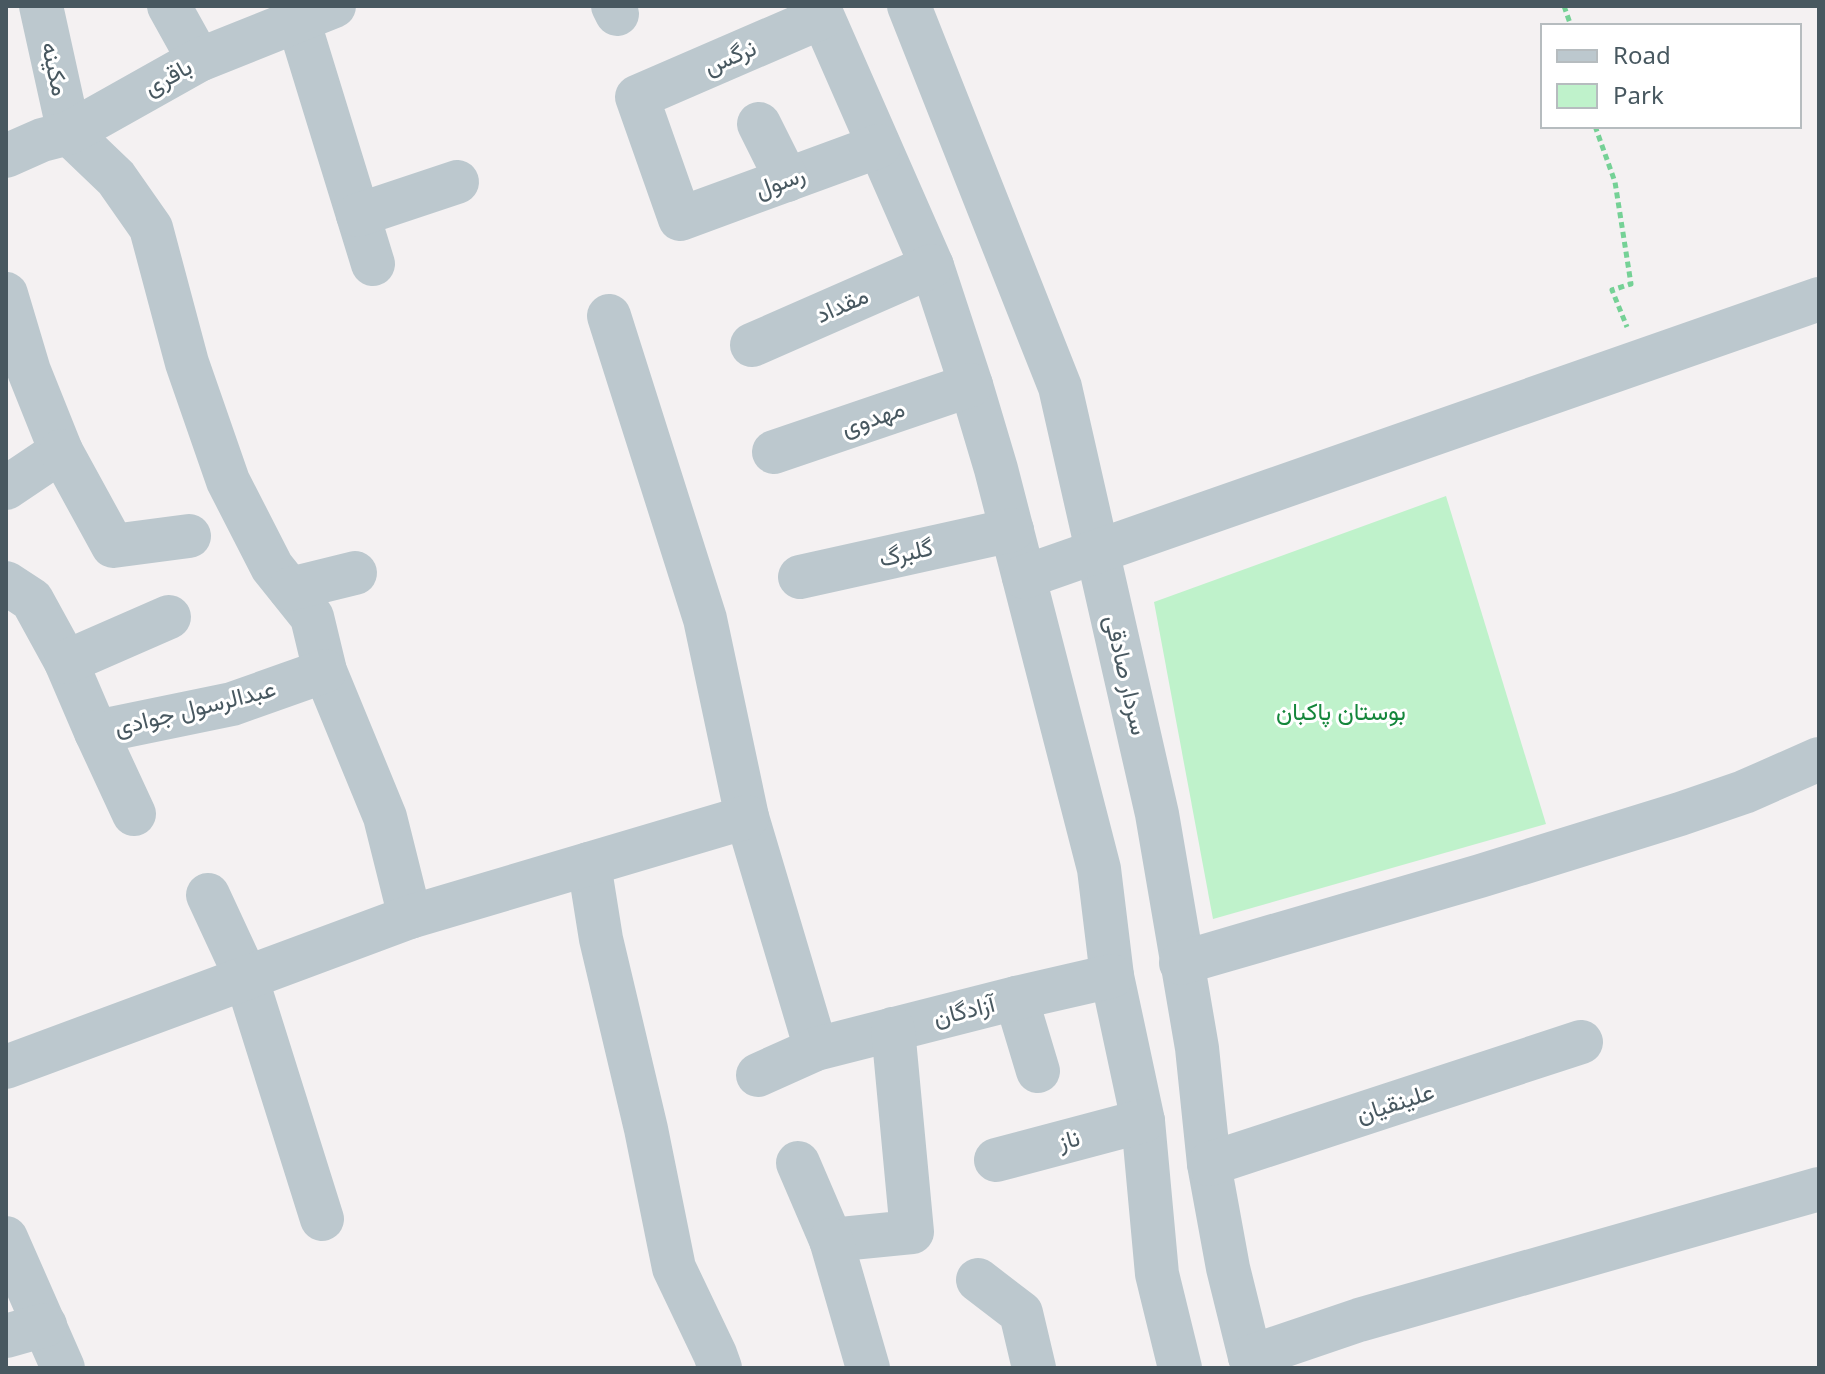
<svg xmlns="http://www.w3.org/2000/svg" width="1825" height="1374" viewBox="0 0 1825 1374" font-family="'Noto Sans',Vazirmatn,sans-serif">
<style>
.green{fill:#bff2cb}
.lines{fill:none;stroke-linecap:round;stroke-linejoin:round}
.path{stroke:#75d196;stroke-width:5;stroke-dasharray:6 4;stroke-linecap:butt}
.minor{stroke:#bcc8ce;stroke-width:44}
.labels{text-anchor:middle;stroke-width:6;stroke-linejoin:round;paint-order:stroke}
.street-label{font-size:24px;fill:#485860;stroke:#fff}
.park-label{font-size:24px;fill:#14863b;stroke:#fff}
</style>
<rect width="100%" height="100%" fill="#f4f1f2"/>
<!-- green -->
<path class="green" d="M1446 496 1546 824 1213 919 1154 602Z"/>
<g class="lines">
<!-- path -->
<g class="path">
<path d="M1564 6 1571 26"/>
<path d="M1595 126 1615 182 1631 284 1612 290 1627 327"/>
</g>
<!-- minor -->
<g class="minor">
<path d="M41 6 69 133 116 178 151 228 187 363 228 481 272 567 312 617 325 671 385 817 410 917"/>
<path d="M169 6 199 60"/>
<path d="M613 6 617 14"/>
<path d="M818 6 932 266 971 385 996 469 1099 869 1112 976 1143 1121 1157 1274 1180 1368"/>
<path d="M909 6 1060 387 1157 814 1197 1048 1209 1164 1228 1268 1250 1357 1256 1368"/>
<path d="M822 17 637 97 680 219 879 146"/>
<path d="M298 20 373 264"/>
<path d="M759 124 787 180"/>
<path d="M6 156 42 140 69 133 199 60 334 6"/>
<path d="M358 215 457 182"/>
<path d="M6 294 29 371 61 451 6 488"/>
<path d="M609 316 705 619 747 817 816 1049"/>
<path d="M752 345 932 266"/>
<path d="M61 451 113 546 189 536"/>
<path d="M774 452 971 385"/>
<path d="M800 577 1012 530"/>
<path d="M1024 577 1819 299"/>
<path d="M6 583 32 600 66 662 96 732 232 704 325 671"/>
<path d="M290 589 355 573"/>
<path d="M66 662 169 617"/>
<path d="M96 732 134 814"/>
<path d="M589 864 601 939 646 1129 674 1268 715 1354 720 1368"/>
<path d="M208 895 246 977 322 1219"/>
<path d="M1181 963 1480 876 1680 814 1744 792 1819 759"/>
<path d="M1016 998 1038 1071"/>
<path d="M6 1067 410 917 747 817"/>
<path d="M758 1075 816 1049 1016 998 1112 976"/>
<path d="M996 1160 1143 1121"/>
<path d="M798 1163 831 1240 912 1232 893 1029"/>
<path d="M1209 1164 1581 1042"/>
<path d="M6 1238 63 1368"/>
<path d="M831 1240 868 1368"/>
<path d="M978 1280 1021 1313 1034 1368"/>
<path d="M6 1336 45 1325"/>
<path d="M1250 1357 1359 1320 1819 1189"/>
</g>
</g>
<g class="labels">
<!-- street labels -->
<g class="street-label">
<text transform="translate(730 57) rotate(-23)" y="8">نرگس</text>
<text transform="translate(55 69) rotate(78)" y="8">مکینه</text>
<text transform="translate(168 77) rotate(-29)" y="8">باقری</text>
<text transform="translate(780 182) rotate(-20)" y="8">رسول</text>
<text transform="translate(842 305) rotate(-24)" y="8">مقداد</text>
<text transform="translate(873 418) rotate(-19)" y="8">مهدوی</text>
<text transform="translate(906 553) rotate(-13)" y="8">گلبرگ</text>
<text transform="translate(1126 675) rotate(77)" y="8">سردار صادقی</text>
<text transform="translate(195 708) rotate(-14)" y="8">عبدالرسول جوادی</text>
<text transform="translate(964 1011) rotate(-14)" y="8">آزادگان</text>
<text transform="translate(1395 1103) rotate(-18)" y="8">علینقیان</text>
<text transform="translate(1069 1140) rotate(-15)" y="8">ناز</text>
</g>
<!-- park labels -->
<g class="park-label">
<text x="1341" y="720">بوستان پاکبان</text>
</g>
</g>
<!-- border -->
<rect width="1825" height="1374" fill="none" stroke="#485860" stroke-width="16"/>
<!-- legend -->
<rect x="1541" y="24" width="260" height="104" fill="#ffffff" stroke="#b6bcbf" stroke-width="2"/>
<rect x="1557" y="50" width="40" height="12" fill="#bcc8ce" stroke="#b6bcbf" stroke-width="2"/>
<text x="1613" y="64" font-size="24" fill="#485860">Road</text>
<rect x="1557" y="84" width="40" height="24" fill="#bff2cb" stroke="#b6bcbf" stroke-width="2"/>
<text x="1613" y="104" font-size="24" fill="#485860">Park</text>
</svg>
